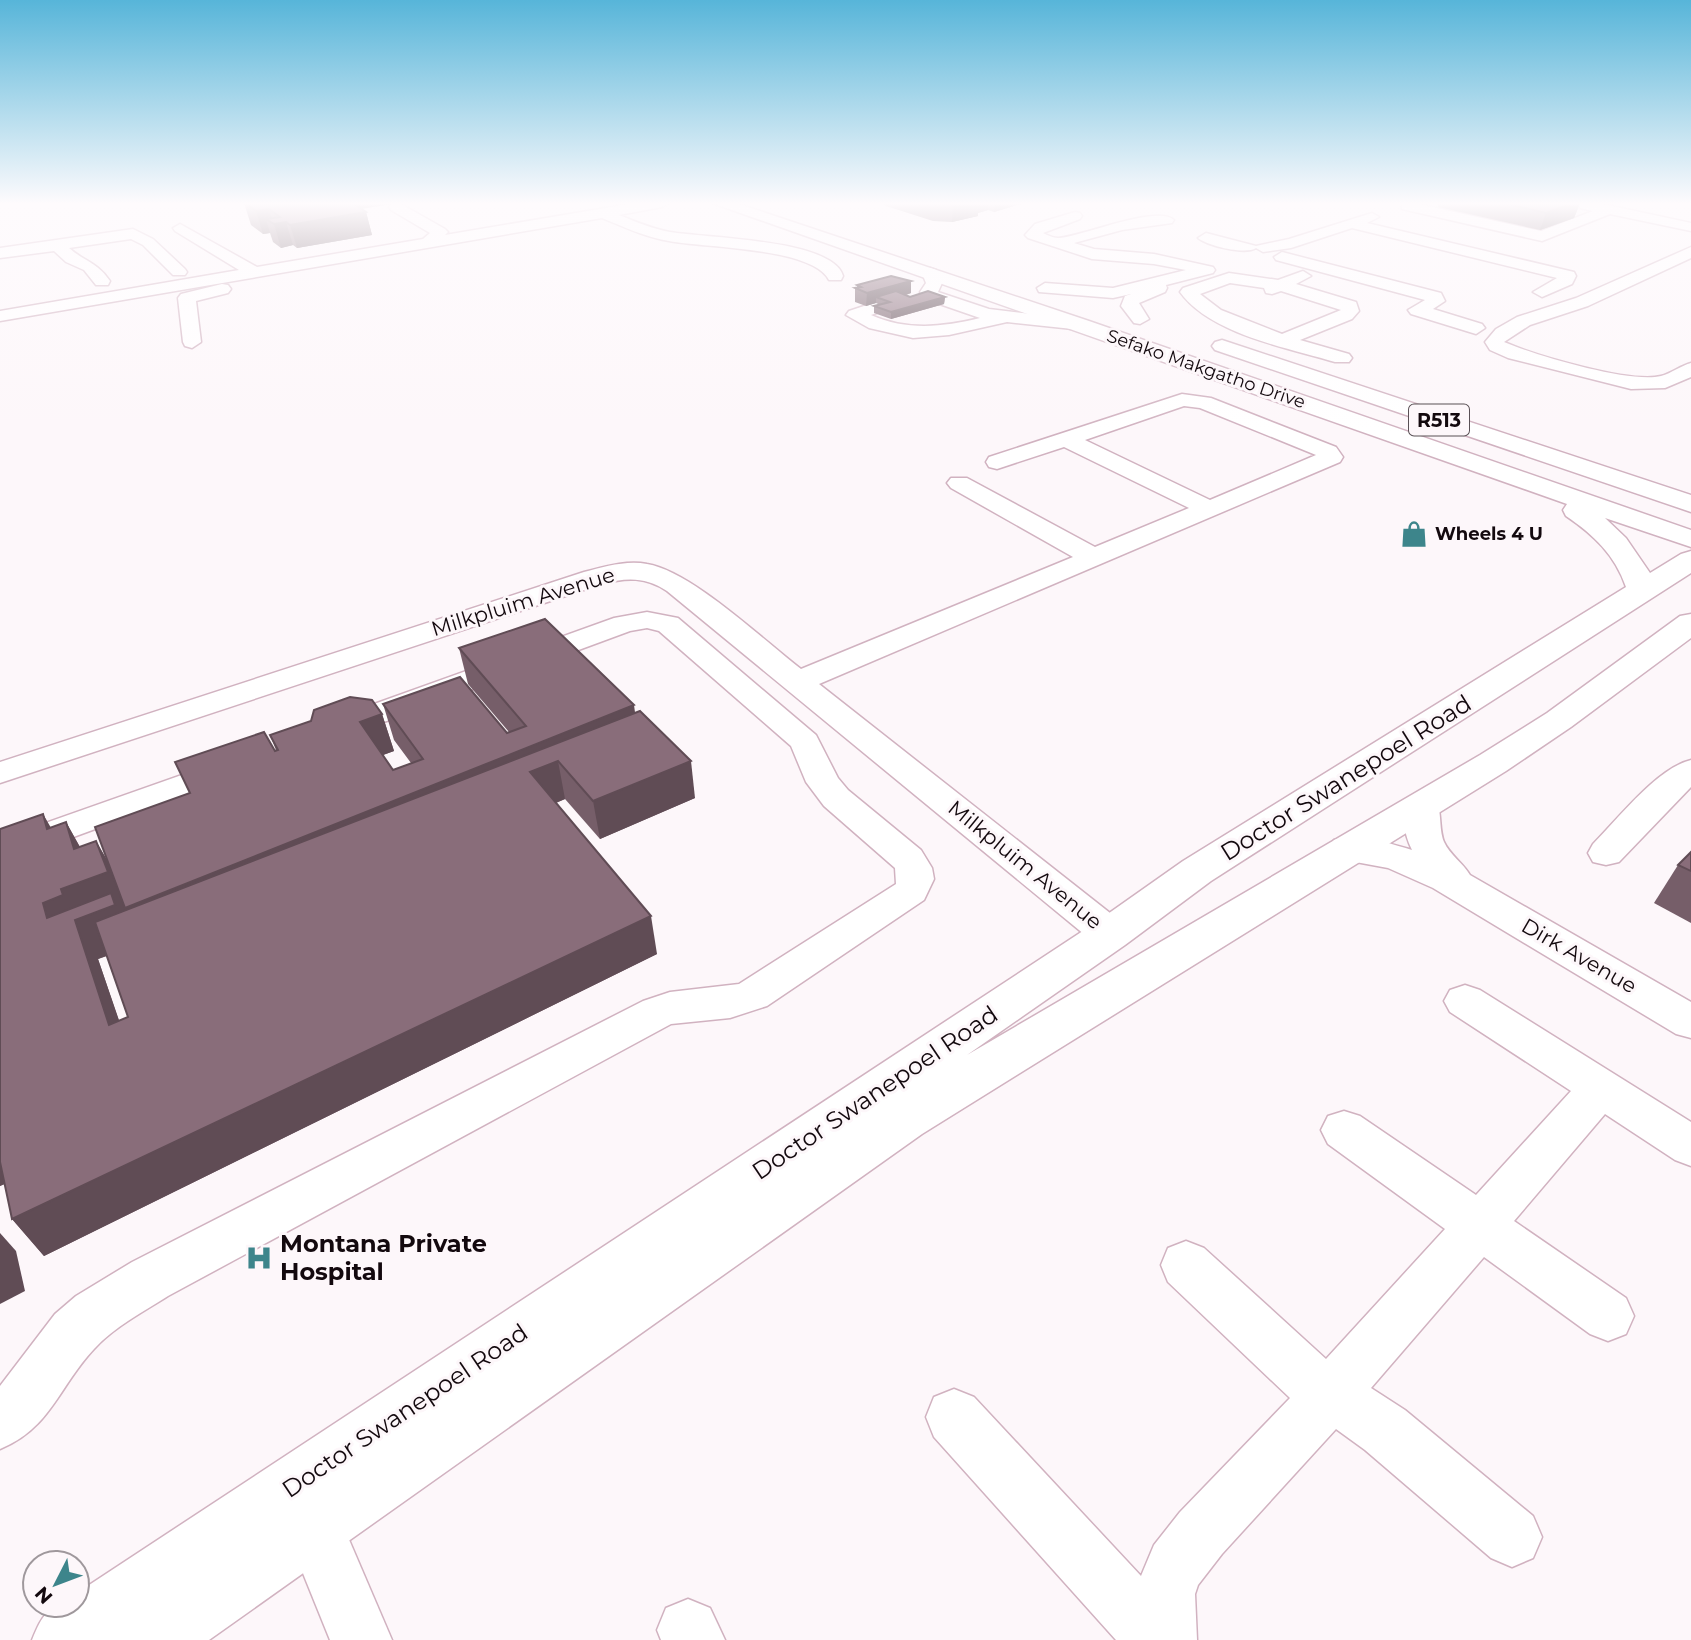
<svg xmlns="http://www.w3.org/2000/svg" width="1691" height="1640" viewBox="0 0 1691 1640" font-family="Montserrat,sans-serif">
<style>
.lines{fill:none;stroke-linecap:round;stroke-linejoin:round}
.minor-casing{stroke:#d1b2c0;stroke-width:3}
.major-casing{stroke:#d1b2c0;stroke-width:3}
.minor{fill:#fff;fill-rule:evenodd}
.major{fill:#fff;fill-rule:evenodd}
.wall{fill:#765e69;fill-rule:evenodd}
.shaded-wall{fill:#604c55}
.building{fill:#896d7a;stroke:#604c55;stroke-width:2}
.labels{text-anchor:middle;stroke-width:6;stroke-linejoin:round;paint-order:stroke}
.far-street-label{font-size:18px;fill:#13090e;stroke:#fdf7fa}
.far-poi-label{font-size:18px;font-weight:bold;fill:#13090e;stroke:#fdf7fa;text-anchor:start}
.shield{fill:#fdf7fa;stroke:#595055;stroke-width:2}
.shield-label{font-size:19px;font-weight:bold;fill:#13090e}
.street-label{font-size:21px;fill:#13090e;stroke:#fdf7fa}
.near-street-label{font-size:24px;fill:#13090e;stroke:#fdf7fa}
.near-poi-label{font-size:24px;font-weight:bold;fill:#13090e;stroke:#fdf7fa;text-anchor:start}
</style>
<rect width="100%" height="100%" fill="#fdf7fa"/>
<g class="lines">
<defs>
<g id="minor">
<path d="M393 203 401 204 445 229 448 232 445 235 635 203H669L662 207 619 215C636 222 653 229 670 232 704 238 833 239 843 276L841 280H829C812 247 704 248 669 241 645 237 624 227 602 218L0 321V311L239 270 175 231 173 228 180 224 257 267 423 239 430 233 391 210 389 207Z"/>
<path d="M1402 203H1414L1541 231 1593 211 1580 208 1579 203H1598L1691 223V231L1610 214 1542 241 1402 209Z"/>
<path d="M1075 212 1080 213 1082 216 1080 219 1043 233C1047 235 1054 238 1058 238 1081 237 1157 204 1174 220L1172 223 1122 230 1074 243 1094 249 1154 254 1213 267 1215 270 1213 273 1166 285 1167 288 1165 292 1139 303 1149 319 1140 324 1134 323 1121 306 1125 296 1131 294 1113 298 1039 292 1037 288 1045 283 1113 288 1186 270 1154 264 1092 259 1028 238 1025 235 1035 224Z"/>
<path d="M1372 213 1379 217 1367 223 1574 272 1576 276 1572 284 1542 297 1533 292 1557 278 1352 228 1291 248 1263 252 1256 248C1245 255 1208 246 1198 238L1206 233 1256 246 1289 239Z"/>
<path d="M133 229 153 239 185 269 187 272 185 275H173L143 245 131 239 69 248C85 262 97 262 110 281L108 285H96L84 270 66 262 54 251 0 258V248Z"/>
<path d="M1691 247V258L1588 306 1530 325 1504 342C1534 355 1631 384 1661 376 1672 373 1680 366 1691 363V377L1665 388 1631 389 1508 358 1490 350 1485 342 1496 329 1517 317 1576 298Z"/>
<path d="M1282 252 1441 293 1445 301 1433 309 1482 324 1485 328 1476 334 1411 314 1408 310 1425 300 1276 260 1274 257Z"/>
<path d="M930 268 936 270 942 283 938 292 989 309 1082 320 1091 325 1082 330 1007 322 949 335 913 338 869 328 846 315 849 311 882 300 891 305 888 309 871 315C907 331 943 327 980 318L925 299 920 292 926 283 922 273Z"/>
<path d="M1303 271 1311 276 1296 284 1356 302 1359 311 1352 319 1300 340 1349 354 1352 358 1349 362H1335C1288 348 1210 334 1180 292L1183 288 1229 273 1278 280ZM1230 283 1264 288 1266 293 1272 294 1281 291 1341 310 1282 334 1221 310 1200 294Z"/>
<path d="M222 284 228 285 231 289 228 293 196 301 201 342 192 348 185 346 183 342 178 298 181 294Z"/>
<path d="M1182 394 1211 398 1336 447 1343 457 1340 462 819 684 1124 924 1129 934 1124 944 1110 948 1096 944 667 591C646 577 627 577 602 584L0 783V762L584 572C604 567 626 560 647 564 691 571 763 640 801 669L1073 557 951 488 947 483 951 478H967L1095 547 1189 508 1064 447 997 469 989 467 986 462 989 457ZM1184 406 1200 408 1316 455 1210 500 1085 440Z"/>
<path d="M647 612 678 618 816 735 838 778 848 790 921 850 932 868 934 879 924 900 767 1006 730 1018 671 1024 168 1296C143 1312 114 1327 94 1349 59 1386 51 1428 0 1449V1386L55 1314 76 1296 132 1262 643 1001 670 992 739 984 896 884 895 868 824 806 806 782 791 746 659 631 647 628 630 631 346 736 335 739 324 736 319 729 324 722 614 618Z"/>
<path d="M230 758 242 761 247 768 242 775 0 864V839Z"/>
<path d="M1691 760V787L1619 862 1606 865 1593 862 1588 853 1593 844C1618 819 1657 768 1691 760Z"/>
<path d="M1422 794 1434 797C1443 810 1438 827 1444 842 1450 855 1463 863 1470 875L1691 1002V1038L1676 1034 1433 888 1388 868 1334 858 1329 849 1334 840C1360 833 1387 843 1412 850 1404 834 1400 813 1410 797Z"/>
<path d="M1465 985 1480 990 1691 1122V1166L1675 1160 1605 1114 1514 1221 1626 1298 1634 1316 1626 1334 1608 1341 1590 1334 1484 1257 1371 1388 1405 1410 1533 1516 1542 1537 1533 1558 1512 1567 1491 1558 1365 1450 1336 1429 1222 1554 1198 1585 1195 1594 1197 1640H1116L934 1437 926 1417 934 1397 954 1389 974 1397 1141 1576 1154 1545 1180 1512 1290 1398 1168 1282 1161 1265 1168 1248 1186 1241 1204 1248 1326 1359 1445 1229 1328 1144 1321 1130 1328 1116 1344 1111 1360 1116 1476 1195 1571 1091 1450 1012 1444 1001 1450 990Z"/>
<path d="M308 1485 329 1493 392 1640H330L279 1514 287 1493Z"/>
<path d="M688 1599 710 1608 725 1640H661L657 1630 666 1608Z"/>
</g>
<g id="major">
<path d="M712 203H736L1089 321 1691 530V547L1605 518 1626 538 1650 573 1681 554 1691 551V573L1211 881 1125 945 967 1055 1480 755 1547 713 1680 616 1691 614V638L1571 727 1506 771 922 1134 209 1640H32C43 1614 47 1605 77 1605V1593L1095 923 1183 861 1626 587C1615 555 1594 535 1566 516L1563 510 1567 504Z"/>
<path d="M1222 340 1691 495V512L1215 350 1212 346 1215 342Z"/>
</g>
</defs>
<!-- minor casing -->
<use href="#minor" class="minor-casing"/>
<!-- major casing -->
<use href="#major" class="major-casing"/>
<!-- minor -->
<use href="#minor" class="minor"/>
<!-- major -->
<use href="#major" class="major"/>
</g>
<!-- wall -->
<g class="wall">
<path d="M244 203H398L361 209 366 212 372 235 297 248 293 245 281 248 273 242 270 233 263 234 251 225Z"/>
<path d="M884 203H1024L994 212 988 210 978 213V216L952 222 933 221 886 206 884 205Z"/>
<path d="M1439 203H1580L1574 218 1540 230 1438 207Z"/>
<path d="M911 281V293L906 295 910 297H945L944 304 891 319 874 313V306L880 305 876 303 866 306 855 302V288H857V285Z"/>
<path d="M459 648 635 712 695 798 600 839 565 799 556 803 657 954 44 1256 12 1219 5 1184 0 1186V829L43 814 50 828 66 822 80 847 96 841 108 862 190 793 276 750 270 735 382 714 394 751 383 755 393 770 411 763 394 740 383 704 507 733 509 732 468 684ZM107 956 128 1017 119 1021 98 959Z"/>
<path d="M1691 852V923L1654 903 1678 865Z"/>
</g>
<!-- shaded-wall -->
<g class="shaded-wall">
<path d="M342 203H398L359 209 366 212 372 235 297 248 290 225Z"/>
<path d="M953 203H988V210L978 213V216L952 222Z"/>
<path d="M995 203H1024L994 212Z"/>
<path d="M1573 203H1580L1574 218 1540 230 1546 213Z"/>
<path d="M269 209 273 223 266 219 270 233 263 234 256 211Z"/>
<path d="M286 222 293 245 281 248 274 224Z"/>
<path d="M911 281V293L887 300 876 297V303L866 306 867 293Z"/>
<path d="M945 297 944 304 891 319V312Z"/>
<path d="M634 705 639 742 558 761 565 799 538 810 137 944 98 959 134 1064 109 1025 47 918 43 903 61 889 74 849 66 822 87 860 96 841 118 879Z"/>
<path d="M382 714 394 751 372 759 360 722Z"/>
<path d="M691 761 695 798 600 839 593 801Z"/>
<path d="M43 814 65 852 47 829Z"/>
<path d="M651 916 657 954 44 1256 12 1219Z"/>
<path d="M0 1157 6 1183 0 1186Z"/>
<path d="M0 1233 16 1251 25 1291 0 1304Z"/>
</g>
<!-- building -->
<g class="building">
<path d="M245 203H353L366 212 290 225 286 222 274 224 266 219 280 217 269 209 256 211Z"/>
<path d="M1504 203H1573L1546 213Z"/>
<path d="M891 276 911 281 867 293 855 288 861 287 857 285Z"/>
<path d="M896 291 910 297 928 291 945 297 891 312 874 306 890 302 876 297Z"/>
<path d="M545 619 634 705 125 908 95 827 190 793 175 762 264 732 275 751 278 750 270 735 311 721 314 710 350 697 372 700 382 714 360 722 393 770 423 759 383 704 460 677 507 733 526 726 459 648Z"/>
<path d="M640 711 691 761 593 801 558 761 530 772 651 916 12 1219 0 1162V829L43 814 47 829 66 822 74 849 96 841 108 872 61 889 63 895 43 903 47 918 111 893 115 905 75 920 109 1025 128 1017 95 922Z"/>
<path d="M1691 852V871L1678 865Z"/>
</g>
<!-- sky -->
<linearGradient id="sky" x2="0" y2="1"><stop stop-color="#57b5d9"/><stop offset="0.47" stop-color="#fefbfd"/><stop offset="1" stop-color="#fefbfd" stop-opacity="0"/></linearGradient>
<rect width="1691" height="433" fill="url(#sky)"/>
<!-- icons -->
<defs>
<symbol id="shop-bare" viewBox="-9 -9 18 18"><path d="M-5-2.5h2.3a2.7 3.5 0 0 1 5.4 0H5L5.5 6h-11ZM-1.5-2.5h3a1.5 2.3 0 0 0-3 0Z" fill="#3d858b" stroke="#fdf7fa" stroke-width="2.5" paint-order="stroke"/></symbol>
<symbol id="hospital-bare" viewBox="-9 -9 18 18"><path d="M-5-5h3v3.5h4V-5h3V5h-3V1.5h-4V5h-3Z" fill="#3d858b" stroke="#fdf7fa" stroke-width="2.5" paint-order="stroke"/></symbol>
</defs>
<g fill-rule="evenodd">
<use href="#shop-bare" x="1395" y="515" width="38" height="38"/>
<use href="#hospital-bare" x="240" y="1239" width="38" height="38"/>
</g>
<g class="labels">
<!-- far-street labels -->
<g class="far-street-label">
<text transform="translate(1206 369) rotate(19)" y="6">Sefako Makgatho Drive</text>
</g>
<!-- far-poi labels -->
<g class="far-poi-label">
<text x="1435" y="540">Wheels 4 U</text>
</g>
<!-- shield labels -->
<rect class="shield" x="1409" y="404.5" width="60" height="31" rx="5"/>
<g class="shield-label">
<text x="1439" y="427">R513</text>
</g>
<!-- street labels -->
<g class="street-label">
<text transform="translate(523 602) rotate(-17)" y="7">Milkpluim Avenue</text>
<text transform="translate(1025 865) rotate(39)" y="7">Milkpluim Avenue</text>
<text transform="translate(1579 956) rotate(30)" y="7">Dirk Avenue</text>
</g>
<!-- near-street labels -->
<g class="near-street-label">
<text transform="translate(1346 778) rotate(-32)" y="8">Doctor Swanepoel Road</text>
<text transform="translate(875 1093) rotate(-34)" y="8">Doctor Swanepoel Road</text>
<text transform="translate(405 1411) rotate(-34)" y="8">Doctor Swanepoel Road</text>
</g>
<!-- near-poi labels -->
<g class="near-poi-label">
<text x="280" y="1252">Montana Private<tspan x="280" dy="28">Hospital</tspan></text>
</g>
</g>
<!-- north arrow -->
<g transform="translate(56 1584) rotate(228)"><circle r="33" fill="#fdf7fa" stroke="#9f989c" stroke-width="2"/>
<path d="M0-5L12 26L0 18L-12 26Z" fill="#3d858b"/>
<text y="-10" font-size="19" font-weight="bold" text-anchor="middle" fill="#13090e">N</text>
</g>
</svg>
